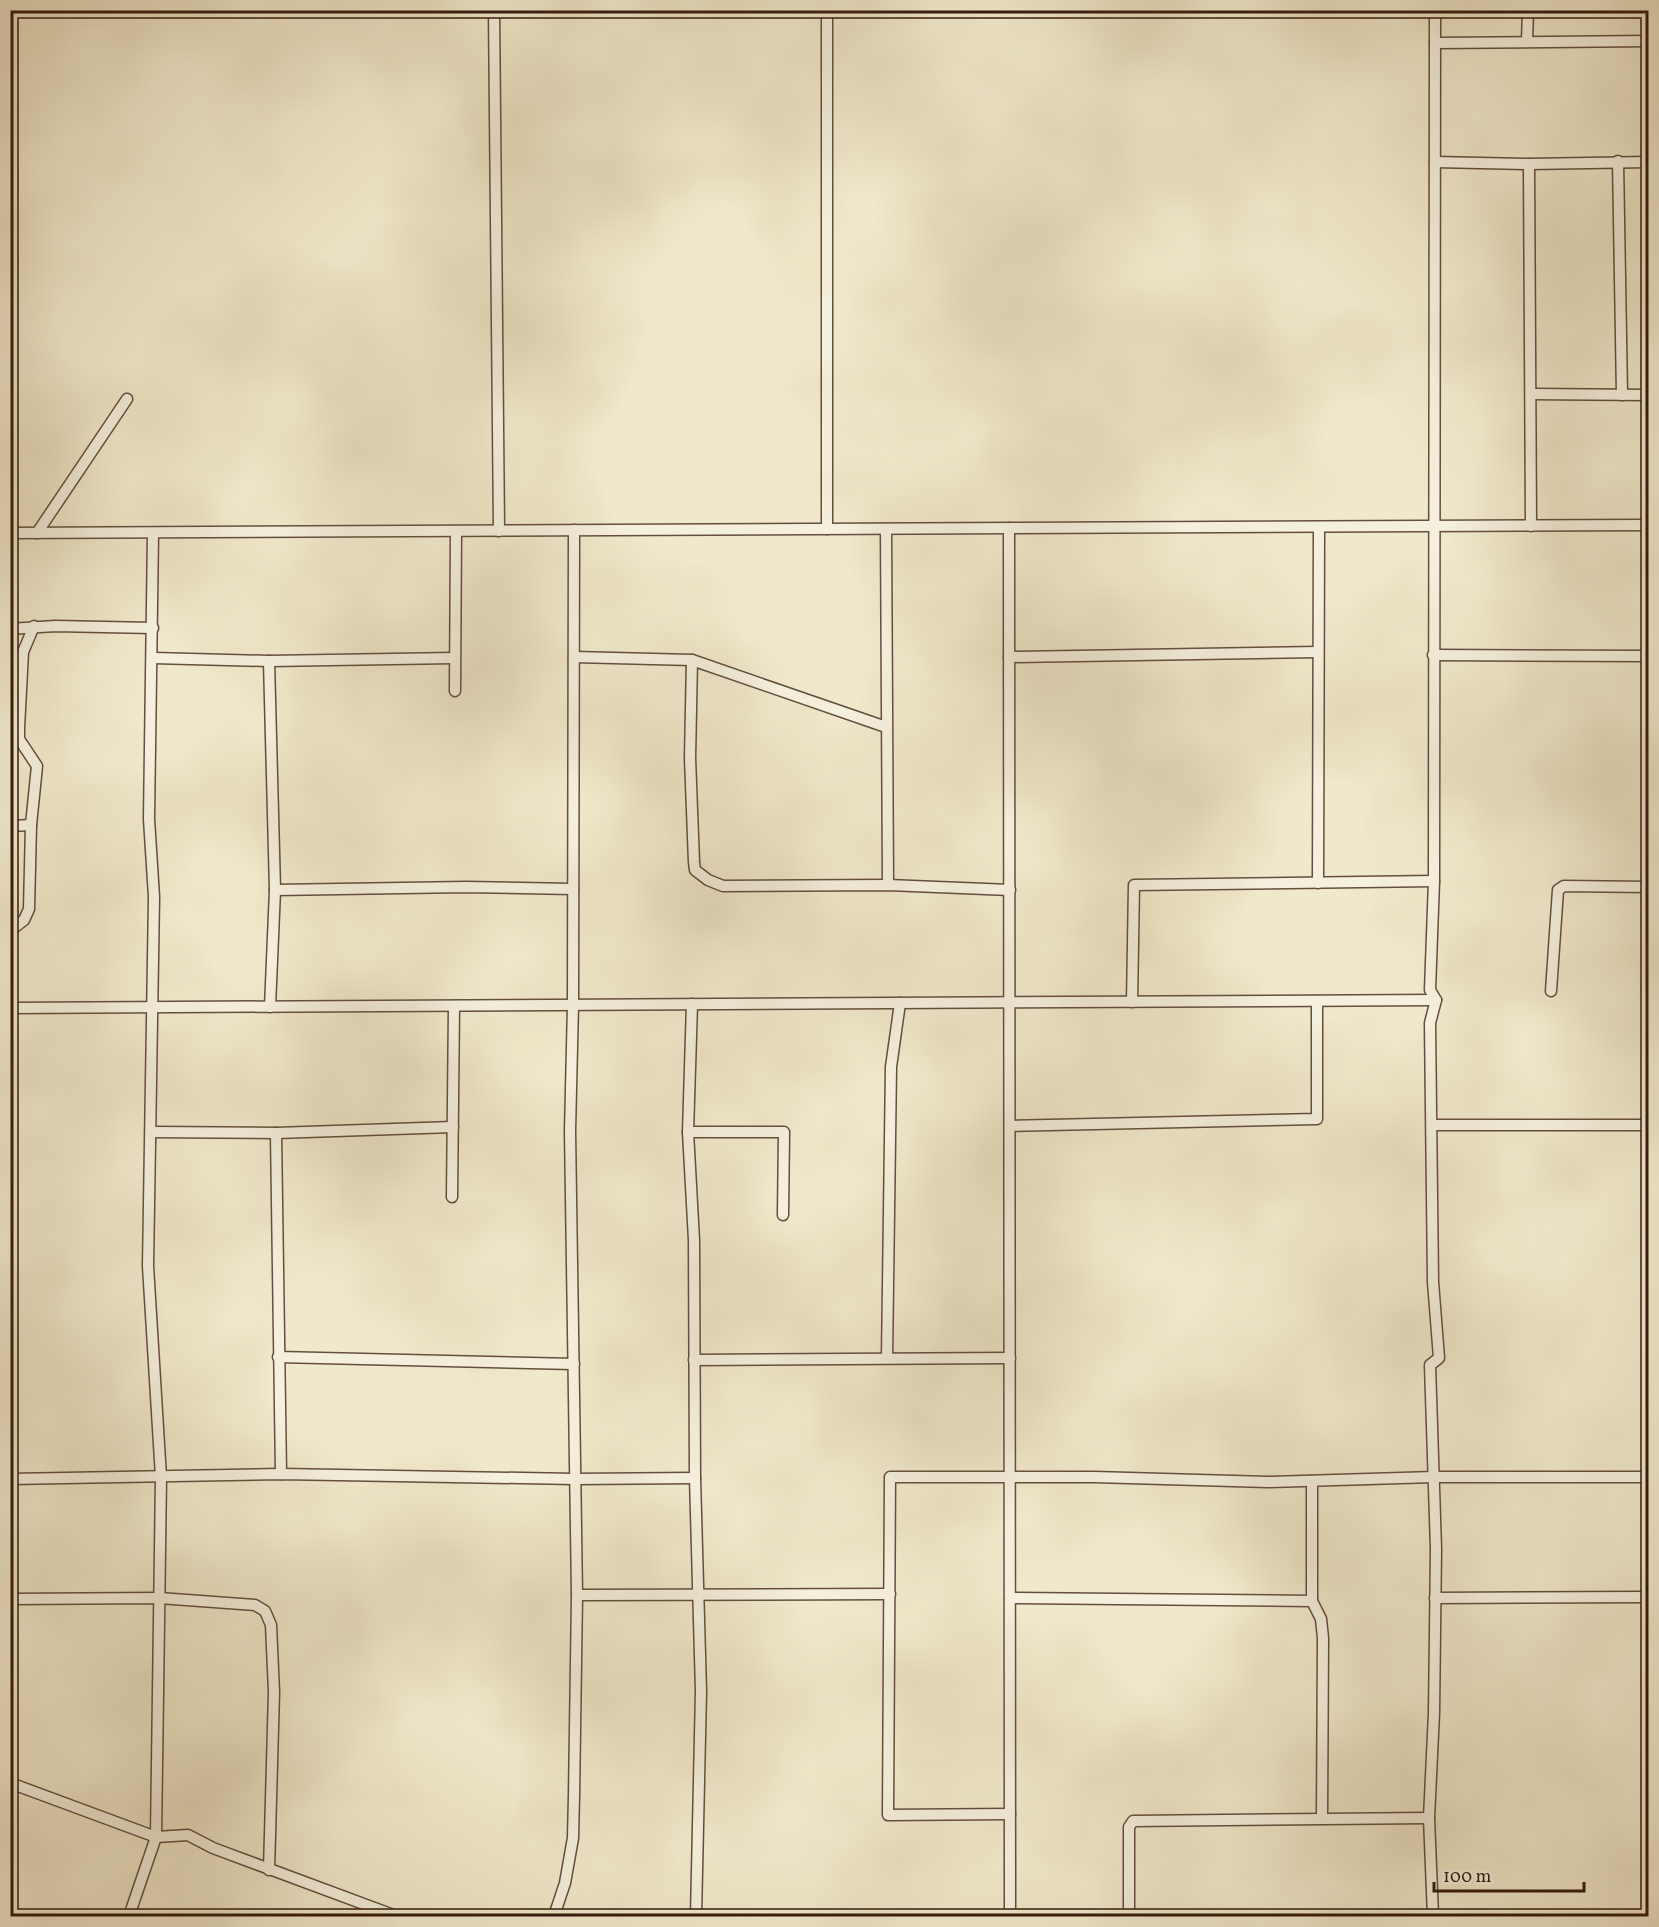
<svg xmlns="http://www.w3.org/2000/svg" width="1659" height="1927" viewBox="0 0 1659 1927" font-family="Vollkorn,serif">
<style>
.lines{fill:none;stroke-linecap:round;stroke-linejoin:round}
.minor-casing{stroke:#644e3e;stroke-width:13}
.minor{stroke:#f5f0dd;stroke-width:10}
</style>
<rect width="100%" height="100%" fill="#f0e8cb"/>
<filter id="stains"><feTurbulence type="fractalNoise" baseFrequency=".00333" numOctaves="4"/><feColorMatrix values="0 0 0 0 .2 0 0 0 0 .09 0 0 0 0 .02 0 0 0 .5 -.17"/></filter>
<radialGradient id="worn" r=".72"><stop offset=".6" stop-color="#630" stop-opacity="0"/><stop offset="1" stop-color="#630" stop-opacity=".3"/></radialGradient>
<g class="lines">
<defs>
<g id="minor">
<path d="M494 10 499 531"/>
<path d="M827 10V529"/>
<path d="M1527 41 1528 10"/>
<path d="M1435 43 1648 41"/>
<path d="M1618 161 1622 395"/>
<path d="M1435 162 1529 164 1648 162"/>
<path d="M1529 164 1531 526"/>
<path d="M1532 394 1648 395"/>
<path d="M1009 528 1010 1916"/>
<path d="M886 529 888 885"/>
<path d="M10 533 1648 525"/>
<path d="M37 533 127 399"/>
<path d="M10 629 55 626 153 628"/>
<path d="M1433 655 1648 656"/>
<path d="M574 657 692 660 886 727"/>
<path d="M1009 657 1318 652"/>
<path d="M153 658 269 661 454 658"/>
<path d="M692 660 690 758 694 862 695 870 708 880 723 886 888 885 1010 890"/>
<path d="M269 661 275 890 270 1007"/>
<path d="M455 691 456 531"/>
<path d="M10 826 31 825"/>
<path d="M1318 883 1319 527"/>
<path d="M275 890 466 887 573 889"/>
<path d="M10 931 24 920 29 909 31 825 37 766 19 739V728L23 652 34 626"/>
<path d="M1551 991 1558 890 1564 886 1648 887"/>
<path d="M1132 1002 1134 885 1434 881"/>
<path d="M692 1004 688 1132 694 1240 695 1478 701 1691 696 1916"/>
<path d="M10 1008 1436 1000"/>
<path d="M1432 1125H1648"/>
<path d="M1010 1126 1317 1119V1001"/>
<path d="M151 1132 276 1133 453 1127"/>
<path d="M688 1132H784L783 1215"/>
<path d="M276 1133 281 1474"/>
<path d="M452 1197 454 1006"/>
<path d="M278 1357 574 1364"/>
<path d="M887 1358 891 1067 900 1003"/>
<path d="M694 1360 1010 1358"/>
<path d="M10 1479 281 1474 575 1479 695 1478"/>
<path d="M1312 1481V1601L1321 1619 1323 1638 1322 1818"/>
<path d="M577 1595 890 1594"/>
<path d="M1010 1598 1312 1601"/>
<path d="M1435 1598 1648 1597"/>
<path d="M10 1599 159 1598 255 1605 265 1611 271 1625 274 1692 269 1870"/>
<path d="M10 1783 156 1837 188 1835 213 1848 396 1916"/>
<path d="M1010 1814 888 1815 890 1477H1094L1268 1482 1434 1477H1648"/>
<path d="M129 1916 156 1837 161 1477 148 1266 154 897 149 819 153 533"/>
<path d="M554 1916 565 1883 573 1838 574 1796 577 1595 570 1131 573 1005 574 530"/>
<path d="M1129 1916V1827L1133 1821 1429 1818"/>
<path d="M1433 1916 1429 1818 1434 1713 1436 1549 1430 1365 1439 1358 1433 1282 1430 1023 1436 1000 1430 990 1434 881 1435 10"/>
</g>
</defs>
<!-- minor casing -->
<use href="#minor" class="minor-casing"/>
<!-- minor -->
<use href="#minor" class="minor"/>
</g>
<!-- margin -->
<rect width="1659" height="1927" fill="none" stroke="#f0e8cb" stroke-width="36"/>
<rect x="12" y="12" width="1635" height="1903" fill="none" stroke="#351b0f" stroke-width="3"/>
<rect x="18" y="18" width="1623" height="1891" fill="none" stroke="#351b0f" stroke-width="1.5"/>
<!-- scale -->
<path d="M1434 1882v9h150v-9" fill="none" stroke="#351b0f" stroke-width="3"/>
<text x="1443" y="1882" font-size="18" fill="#351b0f" stroke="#f5f0dd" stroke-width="4.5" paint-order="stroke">100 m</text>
<rect width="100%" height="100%" filter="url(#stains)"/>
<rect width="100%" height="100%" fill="url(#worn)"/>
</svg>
